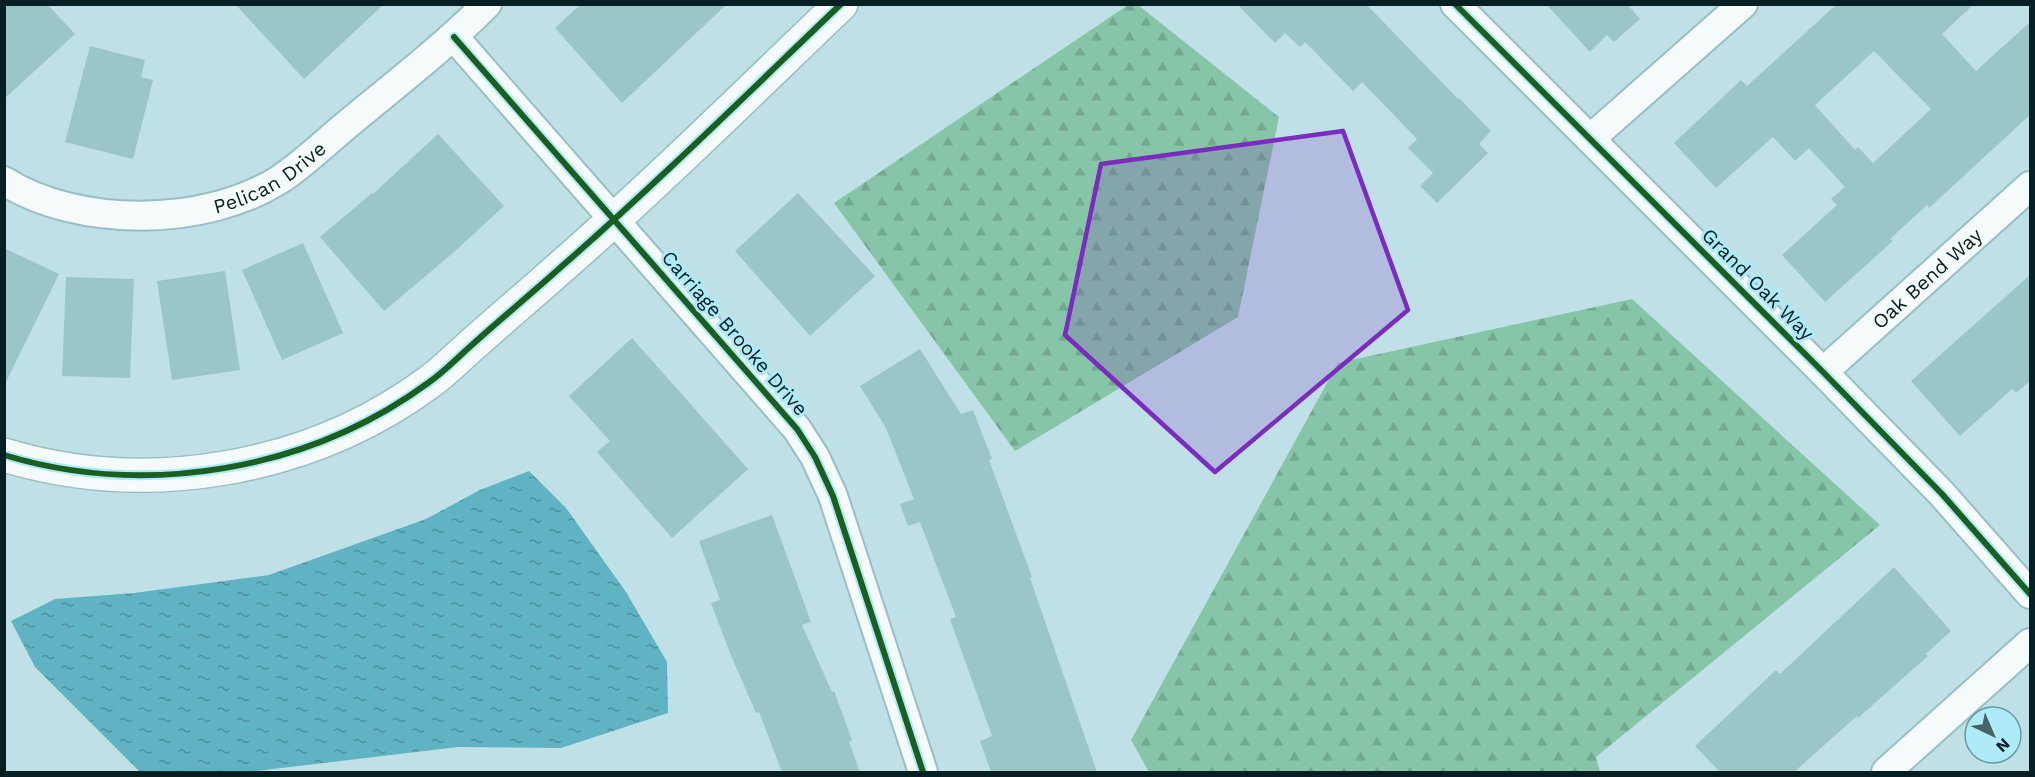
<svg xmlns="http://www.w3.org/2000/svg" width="2035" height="777" viewBox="0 0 2035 777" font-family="'Work Sans',sans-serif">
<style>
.forest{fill:url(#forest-firs)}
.water{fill:url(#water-ripples)}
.building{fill:#9ac6c8;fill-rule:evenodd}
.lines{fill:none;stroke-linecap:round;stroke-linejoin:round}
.street-casing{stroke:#9abec5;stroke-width:32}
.secondary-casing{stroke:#9abec5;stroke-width:36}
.street{stroke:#f5fafb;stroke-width:28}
.secondary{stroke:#f5fafb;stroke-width:33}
.cycleway-casing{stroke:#aeebf8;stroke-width:10}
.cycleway{stroke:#1b5e20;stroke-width:6}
.marked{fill:#7b2cbf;fill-opacity:0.2;stroke:#7b2cbf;stroke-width:4.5;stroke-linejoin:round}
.labels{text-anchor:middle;stroke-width:6;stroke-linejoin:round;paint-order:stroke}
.street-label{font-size:20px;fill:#061f23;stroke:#aeebf8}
</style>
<defs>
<pattern id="forest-firs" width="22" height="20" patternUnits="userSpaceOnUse" patternTransform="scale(1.5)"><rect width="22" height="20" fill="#86c5a7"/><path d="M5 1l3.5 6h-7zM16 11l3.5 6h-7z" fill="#72a98f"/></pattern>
<pattern id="water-ripples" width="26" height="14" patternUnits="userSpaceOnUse" patternTransform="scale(1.5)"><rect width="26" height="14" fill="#5fb3c3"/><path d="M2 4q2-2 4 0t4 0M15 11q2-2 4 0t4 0" fill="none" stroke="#4c919e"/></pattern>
</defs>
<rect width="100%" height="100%" fill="#bfe0e7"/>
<!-- forest -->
<g class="forest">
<path d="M1128 5H1138L1279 117 1238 317 1015 451 834 203Z"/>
<path d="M1632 299 1880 525 1596 757 1600 772H1149L1131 740 1338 363Z"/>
</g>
<!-- water -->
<path class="water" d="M529 471 566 508 626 592 667 662 668 713 561 748 458 747 248 772H140L35 667 11 621 55 599 134 593 269 575 426 519 480 490Z"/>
<!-- building -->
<g class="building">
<path d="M4 4H47L75 34 4 99Z"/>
<path d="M235 4H384L304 79Z"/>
<path d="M581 4H727L622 103 555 28Z"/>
<path d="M1237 4H1366L1458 99 1459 98 1491 131 1479 144 1488 153 1437 203 1420 186 1433 173 1408 148 1417 139 1362 82 1353 91 1305 42 1300 47 1285 33 1275 43Z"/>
<path d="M1546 4H1627L1640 19 1614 42 1607 35 1590 52Z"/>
<path d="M1837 4H1974L1942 34 1976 71 2031 21V114L1929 208 1927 205 1890 239 1893 241 1825 302 1782 255 1837 205 1831 199 1845 187 1809 148 1795 161 1773 137 1716 188 1674 143 1741 80 1747 86ZM1874 51 1931 109 1873 163 1858 147 1855 150 1815 105Z"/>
<path d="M90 46 145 60 141 77 153 80 133 159 65 142Z"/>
<path d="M438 134 504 206 453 253 384 311 320 237 372 193 373 194Z"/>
<path d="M798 193 875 276 810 336 735 251Z"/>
<path d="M303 243 343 333 282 360 242 270Z"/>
<path d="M4 248 59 274 4 386Z"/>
<path d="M225 271 240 370 172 380 157 281Z"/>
<path d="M2031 274V380L2016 393 2012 389 1960 436 1911 381Z"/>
<path d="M66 277 134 279 130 378 62 376Z"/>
<path d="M632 338 748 469 672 538 597 452 610 441 569 396Z"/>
<path d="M920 349 961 414 973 410 992 459 989 460 1032 577 1030 578 1097 772H991L980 741 992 736 950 619 956 617 920 522 908 526 900 504 914 499 886 428 860 386Z"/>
<path d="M772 515 811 622 802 625 832 692 834 691 852 740 849 742 860 772H782L759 712 756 713 730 653 711 603 720 600 699 541Z"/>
<path d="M1894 567 1951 631 1926 654 1928 656 1858 718 1857 716 1794 772H1720L1695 746 1776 670 1780 674Z"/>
</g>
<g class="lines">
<defs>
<g id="street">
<path d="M1455 4 1823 372 1942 494 2030 594"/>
<path d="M454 37 797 429 815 457 833 496 923 772"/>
<path d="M1590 139 1743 4"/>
<path id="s1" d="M4 181C79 228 204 227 279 180 301 166 328 140 349 123 396 84 444 47 487 4"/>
<path id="s2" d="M1823 372 2030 186"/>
<path d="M1886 772 2030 643"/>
</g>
<path id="secondary" d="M4 455C146 498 308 471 428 383 444 372 458 357 473 344 502 318 532 293 561 267 657 183 748 93 841 4"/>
</defs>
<!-- street casing -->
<use href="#street" class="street-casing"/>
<!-- secondary casing -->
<use href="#secondary" class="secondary-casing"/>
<!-- street -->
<use href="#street" class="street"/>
<!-- secondary -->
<use href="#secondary" class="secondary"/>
<defs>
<g id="cycleway">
<path d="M1455 4 1823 372 1942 494 2030 594"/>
<path d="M454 37 797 429 815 457 833 496 923 772"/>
<path d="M4 455C146 498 308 471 428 383 444 372 458 357 473 344 502 318 532 293 561 267 657 183 748 93 841 4"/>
</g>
</defs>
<!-- cycleway casing -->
<use href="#cycleway" class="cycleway-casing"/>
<!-- cycleway -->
<use href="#cycleway" class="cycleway"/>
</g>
<!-- marked area -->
<path class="marked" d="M1343 131 1408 310 1215 472 1065 335 1101 164Z"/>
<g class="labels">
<!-- street labels -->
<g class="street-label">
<text dy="7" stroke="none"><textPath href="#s1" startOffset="280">Pelican Drive</textPath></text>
<text dy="7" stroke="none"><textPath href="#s2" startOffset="140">Oak Bend Way</textPath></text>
<text transform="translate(1758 284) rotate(45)" y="7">Grand Oak Way</text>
<text transform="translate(735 333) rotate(49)" y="7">Carriage Brooke Drive</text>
</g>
</g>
<!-- border -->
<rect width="2035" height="777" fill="none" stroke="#061f23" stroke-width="12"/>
<!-- north arrow -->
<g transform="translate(1993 735) rotate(136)"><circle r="28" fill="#aeebf8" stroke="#6b99a3" stroke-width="1.5"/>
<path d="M0-4.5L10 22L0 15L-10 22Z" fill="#476368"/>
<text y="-9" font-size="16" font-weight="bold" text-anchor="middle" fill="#061f23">N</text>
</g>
</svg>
